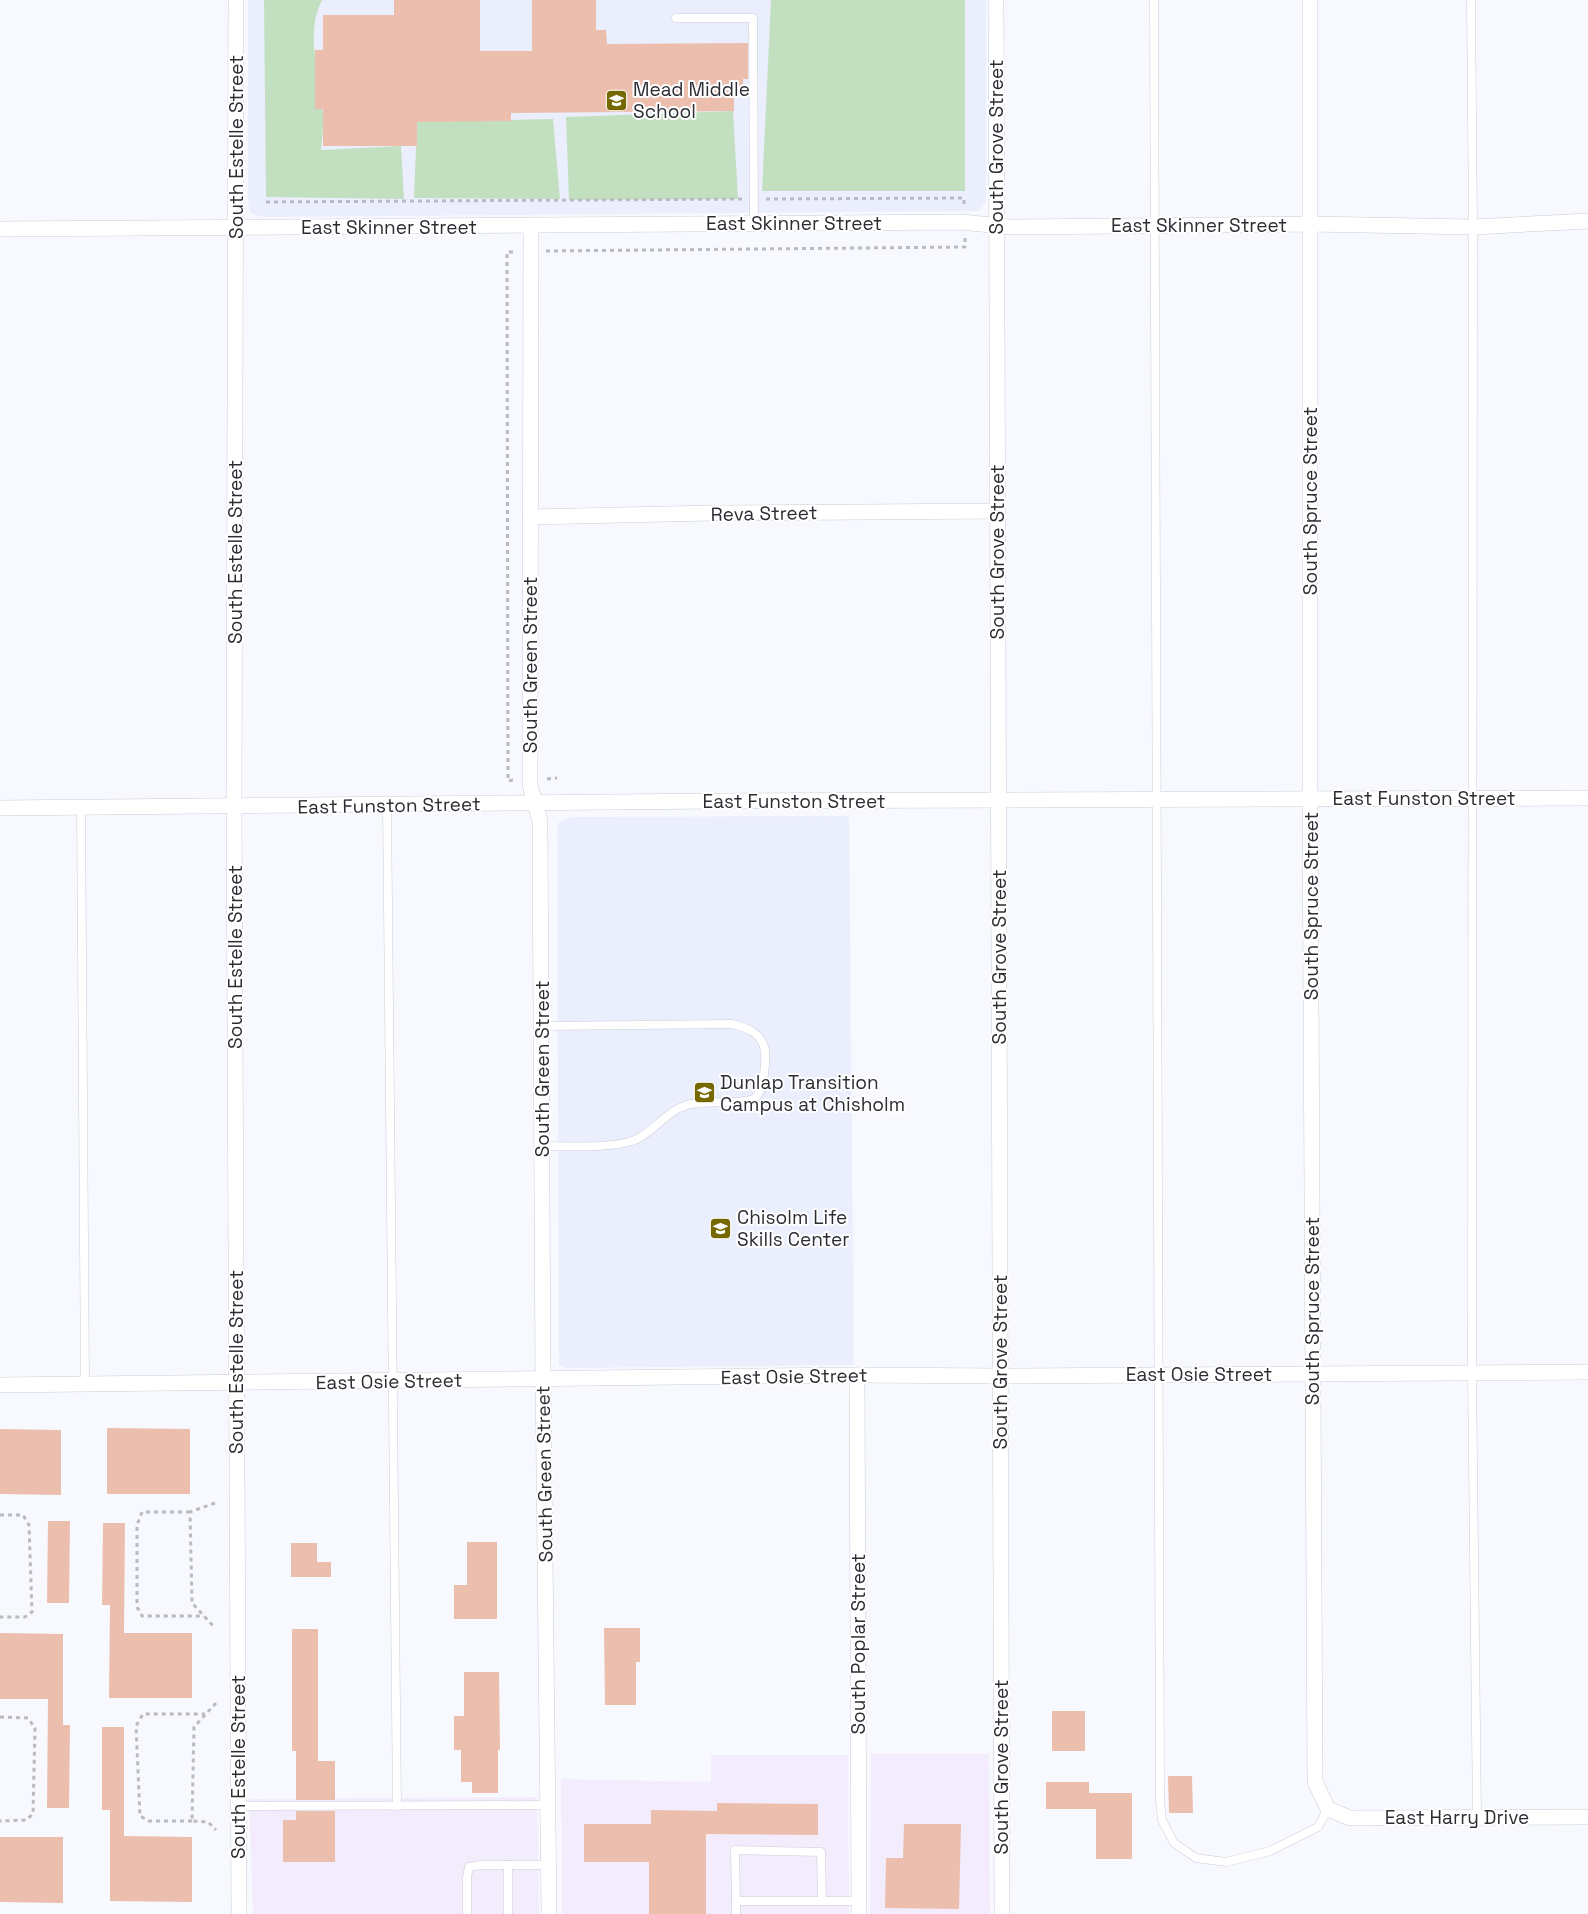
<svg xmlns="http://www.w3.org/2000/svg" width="1588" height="1914" viewBox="0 0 1588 1914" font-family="'Space Grotesk',sans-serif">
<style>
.commercial{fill:#f2ecfd}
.built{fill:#ebeefd}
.green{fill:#c2e0c0}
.building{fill:#ebbead}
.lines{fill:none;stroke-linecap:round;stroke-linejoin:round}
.lane-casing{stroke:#cacdd8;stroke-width:9}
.street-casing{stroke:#cacdd8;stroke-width:16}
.path{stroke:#babbc0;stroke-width:3;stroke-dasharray:4 4;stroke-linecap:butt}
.lane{stroke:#fff;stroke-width:8}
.street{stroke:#fff;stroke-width:15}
.labels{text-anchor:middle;stroke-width:4;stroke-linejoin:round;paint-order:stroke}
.poi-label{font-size:19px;fill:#2c2d32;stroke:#fff;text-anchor:start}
.street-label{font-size:19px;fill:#2c2d32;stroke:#fff}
</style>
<rect width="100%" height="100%" fill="#f8f9fe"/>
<!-- commercial -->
<g class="commercial">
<path d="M871 1754H989L990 1914H870Z"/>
<path d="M711 1755H848L849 1914H562L561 1779 711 1782Z"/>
<path d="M537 1797 539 1914H253L249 1799Z"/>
</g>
<!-- built -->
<g class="built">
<path d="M248 0H986V202L979 211 264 217 250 213 248 201Z"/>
<path d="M849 816 854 1365 566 1368 559 1365 557 830 559 822 567 818 577 817Z"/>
</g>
<!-- green -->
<g class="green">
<path d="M264 0H322C304 34 321 79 323 115 324 126 322 139 321 150L401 146 404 199 266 197Z"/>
<path d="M771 0H965V191H762Z"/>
<path d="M733 111 738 199 569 200 566 117Z"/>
<path d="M553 119 560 199 414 198 417 122Z"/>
</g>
<!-- building -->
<g class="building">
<path d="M394 0H480V51H532V0H596V30H606L607 44 748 43V79H743V89H734V111L511 113V121L417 122V146H323V109H315V50H323V15H394Z"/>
<path d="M107 1428 190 1429V1494H107Z"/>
<path d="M0 1429 61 1430V1495L0 1494Z"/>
<path d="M48 1521H70L69 1603H47Z"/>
<path d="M103 1523H125L124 1633H192V1698H109L110 1605H102Z"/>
<path d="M467 1542H497V1619H454V1585H467Z"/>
<path d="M291 1543H317V1562H331V1577H291Z"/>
<path d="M604 1628H640V1662H636V1705H605Z"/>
<path d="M292 1629H318V1761H335V1800H296V1751H292Z"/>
<path d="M0 1633 63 1634V1725H70L69 1808H47L48 1699H0Z"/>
<path d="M464 1672H499L500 1750H498V1793H472V1782H461V1750H454V1716H464Z"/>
<rect x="1052" y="1711" width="33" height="40"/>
<path d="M102 1727H124V1836L192 1837V1902L110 1901V1810H102Z"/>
<path d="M1168 1776H1192L1193 1813H1169Z"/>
<path d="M1046 1782H1089V1793H1132V1859H1096V1809H1046Z"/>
<path d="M717 1803 818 1804V1835L706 1834V1914H649V1862H584V1824H651V1810L717 1811Z"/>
<path d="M296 1811H335V1862H283V1820H296Z"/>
<path d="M904 1824H961L959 1909 885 1908 886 1858H903Z"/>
<path d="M0 1837H63V1903L0 1902Z"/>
</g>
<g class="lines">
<defs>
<g id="lane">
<path d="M1154 0 1160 1800 1162 1820 1174 1843 1196 1858 1226 1862 1270 1851 1318 1827 1328 1809"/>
<path d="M1471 0 1473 227 1472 1373 1477 1817"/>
<path d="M676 18H753L754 223"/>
<path d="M387 805 397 1806"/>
<path d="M81 808 85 1384"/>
<path d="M542 1026 732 1024C748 1028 762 1033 765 1051 766 1062 764 1091 755 1098 744 1106 704 1099 687 1105 667 1111 655 1130 637 1139 616 1149 567 1146 542 1146"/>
<path d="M238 1806 548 1805"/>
<path d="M736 1901V1914"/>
<path d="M822 1901 821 1852 735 1850 736 1901H859"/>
<path d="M467 1914V1877L469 1867 481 1865H548"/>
<path d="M508 1914V1865"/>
</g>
<g id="street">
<path d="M236 0 234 807 239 1914"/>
<path d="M996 0 1002 1914"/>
<path d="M1310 0V799L1315 1782 1328 1809 1350 1818 1588 1817"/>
<path d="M531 226 530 785 540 821V830L543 1380 549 1914"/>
<path d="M0 229 961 222 1011 227 1310 224 1473 227 1588 221"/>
<path d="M530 517 713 513 997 511"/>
<path d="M0 808 717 801 1588 798"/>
<path d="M857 1375 859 1914"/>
<path d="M0 1385 857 1375 1001 1376 1588 1372"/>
</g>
</defs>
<!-- lane casing -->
<use href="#lane" class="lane-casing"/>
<!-- street casing -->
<use href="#street" class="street-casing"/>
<!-- path -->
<g class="path">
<path d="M766 199 964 198V206"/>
<path d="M266 202 742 199"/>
<path d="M546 251 965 247V238"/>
<path d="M547 779 557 778"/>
<path d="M513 780 508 781 507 252H515"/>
<path d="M215 1503 190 1512 192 1603 215 1628"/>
<path d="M190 1512H142L137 1525V1607L142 1616H204"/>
<path d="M0 1515H23L29 1525 32 1612 25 1617H0"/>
<path d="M216 1703 194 1727 192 1821 208 1822 216 1830"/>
<path d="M0 1717 28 1718 35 1728 33 1814 26 1820 0 1821"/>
<path d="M192 1821H149L140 1816 136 1726 143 1714H205"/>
</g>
<!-- lane -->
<use href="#lane" class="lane"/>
<!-- street -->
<use href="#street" class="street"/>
</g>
<!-- icons -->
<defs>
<symbol id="school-square" viewBox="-11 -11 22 22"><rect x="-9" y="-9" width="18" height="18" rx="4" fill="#756800" stroke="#fff"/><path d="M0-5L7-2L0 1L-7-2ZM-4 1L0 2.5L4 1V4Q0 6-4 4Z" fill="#fff"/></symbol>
</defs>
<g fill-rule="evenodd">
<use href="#school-square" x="604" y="88" width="25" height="25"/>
<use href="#school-square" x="692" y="1080" width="25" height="25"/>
<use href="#school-square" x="708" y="1216" width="25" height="25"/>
</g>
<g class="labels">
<!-- poi labels -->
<g class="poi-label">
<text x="633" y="96">Mead Middle<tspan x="633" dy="22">School</tspan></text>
<text x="720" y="1089">Dunlap Transition<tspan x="720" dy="22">Campus at Chisholm</tspan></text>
<text x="737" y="1224">Chisolm Life<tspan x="737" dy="22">Skills Center</tspan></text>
</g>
<!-- street labels -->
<g class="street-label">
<text transform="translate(236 147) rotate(-90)" y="7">South Estelle Street</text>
<text transform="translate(996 147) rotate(-90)" y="7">South Grove Street</text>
<text x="794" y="230">East Skinner Street</text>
<text x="1199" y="232">East Skinner Street</text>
<text x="389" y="234">East Skinner Street</text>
<text transform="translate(1310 501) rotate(-90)" y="7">South Spruce Street</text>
<text transform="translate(764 513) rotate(-1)" y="7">Reva Street</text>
<text transform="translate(235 552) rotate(-90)" y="7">South Estelle Street</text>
<text transform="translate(997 552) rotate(-90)" y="7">South Grove Street</text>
<text transform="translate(530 665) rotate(-90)" y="7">South Green Street</text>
<text x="1424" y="805">East Funston Street</text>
<text x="794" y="808">East Funston Street</text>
<text transform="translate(389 805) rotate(-1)" y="7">East Funston Street</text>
<text transform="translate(1311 906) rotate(-90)" y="7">South Spruce Street</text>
<text transform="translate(235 957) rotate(-90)" y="7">South Estelle Street</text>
<text transform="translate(999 957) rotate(-90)" y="7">South Grove Street</text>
<text transform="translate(542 1069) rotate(-90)" y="7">South Green Street</text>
<text transform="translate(1312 1311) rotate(-90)" y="7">South Spruce Street</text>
<text transform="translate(236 1362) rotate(-90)" y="7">South Estelle Street</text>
<text transform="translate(1000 1362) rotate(-90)" y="7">South Grove Street</text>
<text x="1199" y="1381">East Osie Street</text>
<text transform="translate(794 1376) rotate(-1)" y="7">East Osie Street</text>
<text transform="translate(389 1381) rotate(-1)" y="7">East Osie Street</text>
<text transform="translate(544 1474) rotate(-91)" y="7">South Green Street</text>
<text transform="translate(858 1644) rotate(-90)" y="7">South Poplar Street</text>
<text transform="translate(238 1767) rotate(-90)" y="7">South Estelle Street</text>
<text transform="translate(1001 1767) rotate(-90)" y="7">South Grove Street</text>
<text x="1457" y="1824">East Harry Drive</text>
</g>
</g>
</svg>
